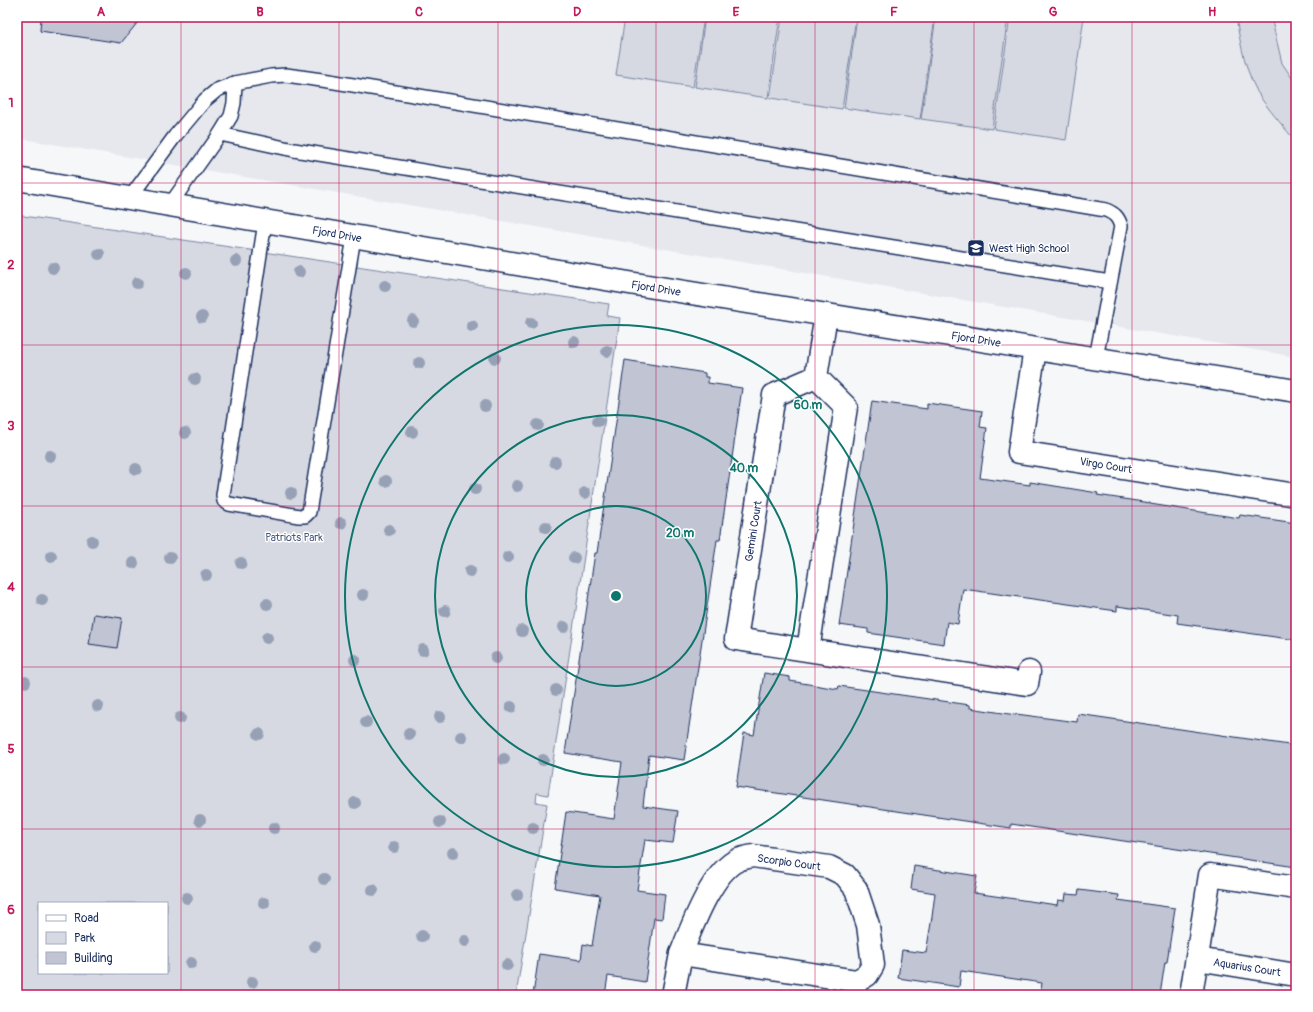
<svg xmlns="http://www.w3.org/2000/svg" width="1313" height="1012" viewBox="0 0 1313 1012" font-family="Pangolin,sans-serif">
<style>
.built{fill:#e6e8ee}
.green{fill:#d6d9e2;stroke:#7884a0;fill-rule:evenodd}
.building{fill:#c0c4d3;stroke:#1b2f5e}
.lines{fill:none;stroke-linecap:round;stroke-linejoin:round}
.service-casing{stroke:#1b2f5e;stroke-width:16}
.minor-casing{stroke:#1b2f5e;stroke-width:25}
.service{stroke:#fff;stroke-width:13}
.minor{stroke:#fff;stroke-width:22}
.tree{fill:#97a1b6}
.grid{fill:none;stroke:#c2185b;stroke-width:1;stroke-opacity:0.55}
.ring{fill:none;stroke:#0f766e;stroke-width:2}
.labels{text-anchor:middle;stroke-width:3;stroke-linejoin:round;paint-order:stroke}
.street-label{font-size:11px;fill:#1b2f5e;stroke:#fff}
.poi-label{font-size:11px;fill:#1b2f5e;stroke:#fff;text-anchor:start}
.park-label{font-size:11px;fill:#4a5a7f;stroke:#fff}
.centre{fill:#0f766e;stroke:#fff;stroke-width:2}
.ring-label{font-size:12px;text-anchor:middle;font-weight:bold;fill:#0f766e;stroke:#fff;stroke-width:3;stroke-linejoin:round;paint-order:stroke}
.neatline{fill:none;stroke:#c2185b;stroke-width:1.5}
.grid-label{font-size:13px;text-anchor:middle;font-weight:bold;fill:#c2185b}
</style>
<rect width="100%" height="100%" fill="#f6f7f9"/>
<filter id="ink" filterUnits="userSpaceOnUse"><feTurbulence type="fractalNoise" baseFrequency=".025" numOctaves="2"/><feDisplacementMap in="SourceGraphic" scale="8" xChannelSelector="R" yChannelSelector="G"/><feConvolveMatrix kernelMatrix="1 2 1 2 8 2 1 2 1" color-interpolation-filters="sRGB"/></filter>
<g filter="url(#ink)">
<!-- built -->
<path class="built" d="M17 17H1296V357L17 138Z"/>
<!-- green -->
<g class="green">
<path d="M625 17H704L693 87 616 75Z"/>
<path d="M705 17H780L768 98 695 87Z"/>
<path d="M782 17H856L842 109 770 98Z"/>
<path d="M857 17H935L920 119 844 108Z"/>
<path d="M936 17H1008L992 129 921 119Z"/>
<path d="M1010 17H1084L1066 140 994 129Z"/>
<path d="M1236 17H1271L1282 63 1296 84V142C1285 128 1273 115 1263 101 1247 79 1240 44 1236 17Z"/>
<path d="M17 215 609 304 607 316 620 318 548 795 537 793 536 802 547 804 516 995H17ZM39 903H167V973H39Z"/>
</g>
<!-- building -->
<g class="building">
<path d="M41 17H142L121 43 40 31Z"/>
<path d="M625 360 705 373V377H708V383L742 388 732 458 720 540H717L684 760 649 755 643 806 678 811 673 843 645 840 637 890 665 894 662 919 654 918 645 982 608 976 605 995H533L539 954 581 960 583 944 592 946 600 895 555 888 566 812 614 819 622 762 565 753 595 553H597Z"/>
<path d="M872 401 927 409V403L982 411 980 427 987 428 980 478 1030 485V482L1098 493 1097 495 1150 503V504L1239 518 1240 515 1296 523V640L1177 623 1178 615 1117 606V611L963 589 958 624 947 622 944 644 868 633V629L839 625Z"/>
<path d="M94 614 122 618 117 648 89 644Z"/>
<path d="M764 673 790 677V681L838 689 839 686 970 705V708L1016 715V714L1077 722 1078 714 1296 746V867L1011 824V828L736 787 744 733 754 735Z"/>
<path d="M914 866 977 876 974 893 1057 905 1058 900 1065 901 1066 894 1078 895 1079 890 1119 895 1118 900 1175 908 1167 962H1165L1160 995H1040L1042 983 961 971 959 987 898 978 902 950 926 953 932 917 935 893 911 889Z"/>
</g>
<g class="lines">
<defs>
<g id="service">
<path d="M220 134 294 150 1110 282"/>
<path d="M129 199 175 136 205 100 217 90 235 83 271 76 286 75 329 81 1106 210C1115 214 1118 217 1121 226L1096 358"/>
<path d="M169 206 220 134 231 116 234 103 235 83"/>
<path d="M265 222 223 495 224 501 229 504 299 516H305L309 512 354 237"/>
</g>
<g id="minor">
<path d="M17 179 623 282 1296 391"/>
<path d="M1035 349 1019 452 1296 495"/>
<path d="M816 377 826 315"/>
<path d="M808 650 846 407 816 377 774 395 736 639 1027 684 1029 672"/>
<path d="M753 856 829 867 845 875 856 889 868 925 873 965 867 975 857 981 681 954C691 929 712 871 738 860 743 858 748 857 753 856Z"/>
<path d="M1197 959 1296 975"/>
<path d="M673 995 681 954"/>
<path d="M1191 995 1210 875 1296 888"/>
</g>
</defs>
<!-- service casing -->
<use href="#service" class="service-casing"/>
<!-- minor casing -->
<use href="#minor" class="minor-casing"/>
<!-- service -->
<use href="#service" class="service"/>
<!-- minor -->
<use href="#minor" class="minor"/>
</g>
<!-- trees -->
<g class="tree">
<circle cx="99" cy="254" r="6"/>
<circle cx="236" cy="261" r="6"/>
<circle cx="53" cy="268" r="6"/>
<circle cx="299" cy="272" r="6"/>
<circle cx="186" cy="273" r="6"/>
<circle cx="137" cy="283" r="6"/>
<circle cx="385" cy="286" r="6"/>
<circle cx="202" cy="317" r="6"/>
<circle cx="413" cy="321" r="6"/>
<circle cx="531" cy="323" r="6"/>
<circle cx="472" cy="326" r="6"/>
<circle cx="574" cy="342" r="6"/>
<circle cx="607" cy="351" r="6"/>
<circle cx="495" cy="358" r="6"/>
<circle cx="419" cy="363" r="6"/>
<circle cx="195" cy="379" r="6"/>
<circle cx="485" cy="406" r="6"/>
<circle cx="598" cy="421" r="6"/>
<circle cx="538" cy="425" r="6"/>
<circle cx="412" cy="432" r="6"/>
<circle cx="185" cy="433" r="6"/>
<circle cx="50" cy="456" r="6"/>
<circle cx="555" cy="462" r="6"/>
<circle cx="136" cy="469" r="6"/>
<circle cx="386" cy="481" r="6"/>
<circle cx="517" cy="486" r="6"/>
<circle cx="475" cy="489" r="6"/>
<circle cx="291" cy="493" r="6"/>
<circle cx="585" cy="493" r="6"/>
<circle cx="341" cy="523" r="6"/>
<circle cx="546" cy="527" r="6"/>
<circle cx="389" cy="530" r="6"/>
<circle cx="92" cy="541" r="6"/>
<circle cx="51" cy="556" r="6"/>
<circle cx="508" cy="557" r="6"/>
<circle cx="170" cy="558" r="6"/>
<circle cx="574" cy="558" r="6"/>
<circle cx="133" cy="563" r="6"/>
<circle cx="241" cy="563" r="6"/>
<circle cx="470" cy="571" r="6"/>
<circle cx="206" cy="575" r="6"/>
<circle cx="363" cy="595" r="6"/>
<circle cx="42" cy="600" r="6"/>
<circle cx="267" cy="604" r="6"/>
<circle cx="445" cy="611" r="6"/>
<circle cx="564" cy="627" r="6"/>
<circle cx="522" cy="631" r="6"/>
<circle cx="267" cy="638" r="6"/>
<circle cx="423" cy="650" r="6"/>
<circle cx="496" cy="658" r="6"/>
<circle cx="355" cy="660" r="6"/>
<circle cx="25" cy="682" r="6"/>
<circle cx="556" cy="690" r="6"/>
<circle cx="98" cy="706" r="6"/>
<circle cx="511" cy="707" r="6"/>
<circle cx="440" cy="717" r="6"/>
<circle cx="180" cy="718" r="6"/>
<circle cx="366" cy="722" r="6"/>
<circle cx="259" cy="734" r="6"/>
<circle cx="409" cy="734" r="6"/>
<circle cx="461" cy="737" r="6"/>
<circle cx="504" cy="759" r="6"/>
<circle cx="543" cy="760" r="6"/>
<circle cx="355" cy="803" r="6"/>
<circle cx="200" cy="820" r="6"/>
<circle cx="440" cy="822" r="6"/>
<circle cx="274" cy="828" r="6"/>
<circle cx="533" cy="828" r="6"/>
<circle cx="394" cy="847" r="6"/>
<circle cx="453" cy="853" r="6"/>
<circle cx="324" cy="879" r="6"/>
<circle cx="373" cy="890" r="6"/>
<circle cx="517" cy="895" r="6"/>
<circle cx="187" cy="898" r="6"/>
<circle cx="264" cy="903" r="6"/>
<circle cx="422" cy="936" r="6"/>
<circle cx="465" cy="941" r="6"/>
<circle cx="315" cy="946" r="6"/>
<circle cx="191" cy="963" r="6"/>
<circle cx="507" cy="965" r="6"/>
<circle cx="252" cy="982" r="6"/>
</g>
</g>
<!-- grid -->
<path class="grid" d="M181 17V995M339 17V995M498 17V995M656 17V995M815 17V995M974 17V995M1132 17V995M17 183H1296M17 345H1296M17 506H1296M17 667H1296M17 829H1296"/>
<!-- distance rings -->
<g class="ring">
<circle cx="616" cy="596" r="90"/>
<circle cx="616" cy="596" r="181"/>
<circle cx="616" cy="596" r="271"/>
</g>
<!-- icons -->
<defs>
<symbol id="school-square" viewBox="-11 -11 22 22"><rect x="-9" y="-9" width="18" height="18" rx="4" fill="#1b2f5e" stroke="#fff"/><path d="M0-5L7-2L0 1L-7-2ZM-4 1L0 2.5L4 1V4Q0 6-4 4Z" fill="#fff"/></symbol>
</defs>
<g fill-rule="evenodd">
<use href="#school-square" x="966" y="238" width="20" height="20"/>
</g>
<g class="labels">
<!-- street labels -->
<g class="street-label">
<text transform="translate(337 234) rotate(10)" y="4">Fjord Drive</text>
<text transform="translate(656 288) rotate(9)" y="4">Fjord Drive</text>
<text transform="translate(976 339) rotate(9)" y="4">Fjord Drive</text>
<text transform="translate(1106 465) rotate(9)" y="4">Virgo Court</text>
<text transform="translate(753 531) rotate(-81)" y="4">Gemini Court</text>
<text transform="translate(789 862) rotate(8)" y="4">Scorpio Court</text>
<text transform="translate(1247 967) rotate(9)" y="4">Aquarius Court</text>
</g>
<!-- poi labels -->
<g class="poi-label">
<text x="989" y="252">West High School</text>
</g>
<!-- park labels -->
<g class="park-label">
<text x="294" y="541">Patriots Park</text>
</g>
</g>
<circle cx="616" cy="596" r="6" class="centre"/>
<g class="ring-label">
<text x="808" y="409">60 m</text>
<text x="744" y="472">40 m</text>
<text x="680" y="537">20 m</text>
</g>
<!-- margin -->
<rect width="1313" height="1012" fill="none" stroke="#fff" stroke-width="44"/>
<!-- legend -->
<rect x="38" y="902" width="130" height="72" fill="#ffffff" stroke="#a4acbf"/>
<rect x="46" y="915" width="20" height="6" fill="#ffffff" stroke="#a4acbf"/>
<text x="74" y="922" font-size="12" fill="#1b2f5e">Road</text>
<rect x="46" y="932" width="20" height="12" fill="#d6d9e2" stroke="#a4acbf"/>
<text x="74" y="942" font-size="12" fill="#1b2f5e">Park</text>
<rect x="46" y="952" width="20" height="12" fill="#c0c4d3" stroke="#a4acbf"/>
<text x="74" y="962" font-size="12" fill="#1b2f5e">Building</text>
<rect x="22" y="22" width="1269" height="968" class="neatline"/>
<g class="grid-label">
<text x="101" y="16">A</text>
<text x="260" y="16">B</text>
<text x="419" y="16">C</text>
<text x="577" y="16">D</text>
<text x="736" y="16">E</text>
<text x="894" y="16">F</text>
<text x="1053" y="16">G</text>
<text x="1212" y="16">H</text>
<text x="11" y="107">1</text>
<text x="11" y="269">2</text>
<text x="11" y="430">3</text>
<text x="11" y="591">4</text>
<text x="11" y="753">5</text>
<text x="11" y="914">6</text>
</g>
</svg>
